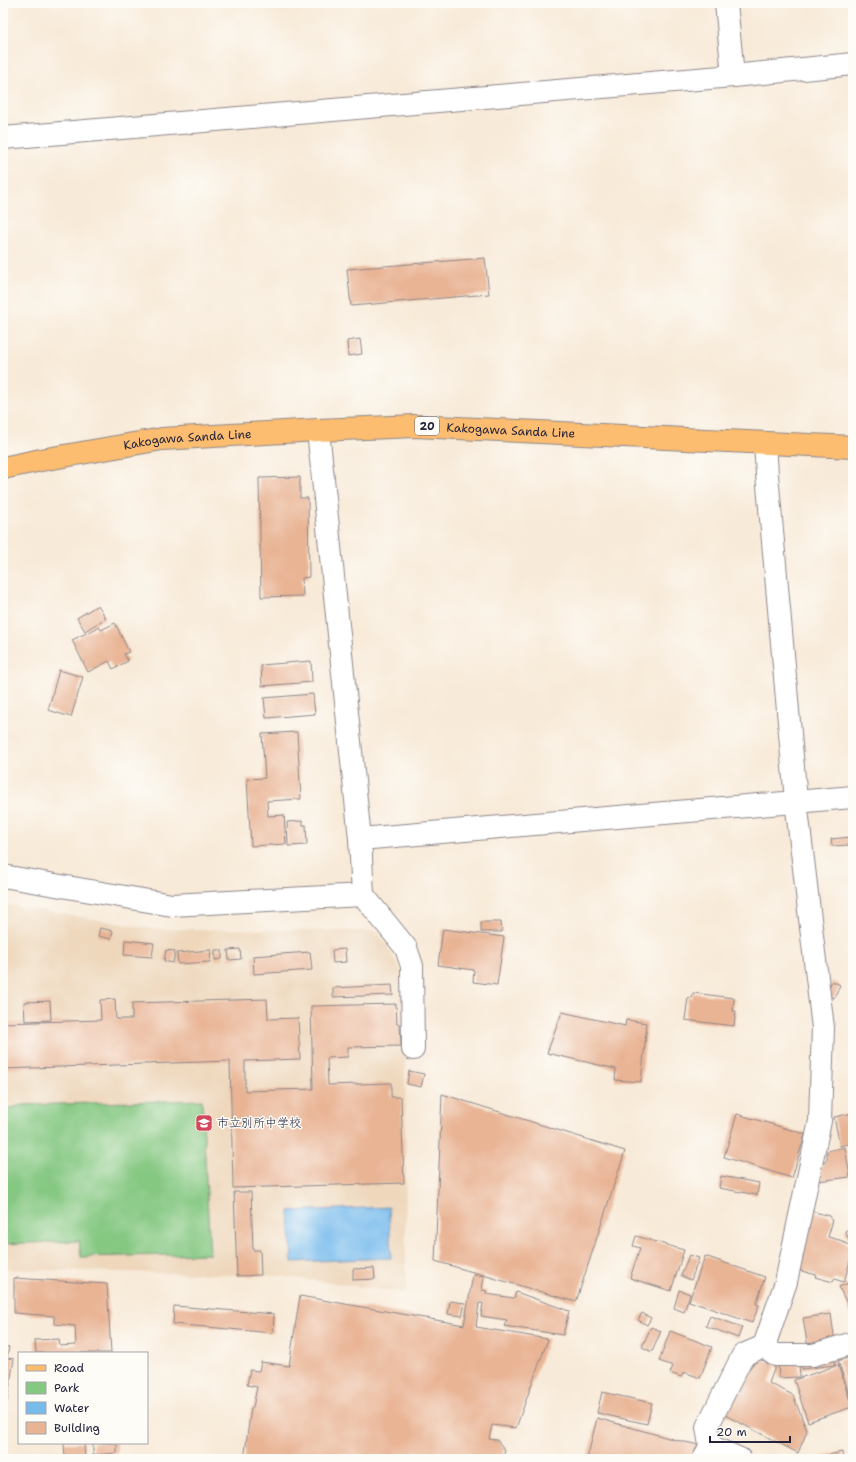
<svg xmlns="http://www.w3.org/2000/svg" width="856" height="1462" viewBox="0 0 856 1462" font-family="'Shantell Sans','Klee One',sans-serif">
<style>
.built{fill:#eed7bb}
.green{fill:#85c882;stroke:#54755e}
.water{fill:#77bbed;stroke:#4c6e94}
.building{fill:#e9b494}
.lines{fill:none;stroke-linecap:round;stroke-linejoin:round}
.minor-casing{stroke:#8d868a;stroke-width:24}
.major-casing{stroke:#8d868a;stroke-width:24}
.minor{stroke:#fff;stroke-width:22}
.major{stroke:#fcbd6f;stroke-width:22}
.labels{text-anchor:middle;stroke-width:3;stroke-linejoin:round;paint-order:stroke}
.shield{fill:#fdfcf7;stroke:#646373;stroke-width:1}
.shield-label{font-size:11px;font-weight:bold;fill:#22223b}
.street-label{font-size:12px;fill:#22223b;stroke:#fdfcf7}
.poi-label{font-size:12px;fill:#22223b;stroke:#fdfcf7;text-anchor:start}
</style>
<rect width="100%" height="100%" fill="#fdfcf7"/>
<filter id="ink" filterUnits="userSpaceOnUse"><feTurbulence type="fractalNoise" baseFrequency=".025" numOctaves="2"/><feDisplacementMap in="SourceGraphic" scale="8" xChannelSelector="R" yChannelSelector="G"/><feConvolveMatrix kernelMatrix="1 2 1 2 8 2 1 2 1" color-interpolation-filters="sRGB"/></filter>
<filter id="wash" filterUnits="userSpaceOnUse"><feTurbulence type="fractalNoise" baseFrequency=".012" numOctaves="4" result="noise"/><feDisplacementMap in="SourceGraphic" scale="16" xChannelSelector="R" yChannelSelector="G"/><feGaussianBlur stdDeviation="0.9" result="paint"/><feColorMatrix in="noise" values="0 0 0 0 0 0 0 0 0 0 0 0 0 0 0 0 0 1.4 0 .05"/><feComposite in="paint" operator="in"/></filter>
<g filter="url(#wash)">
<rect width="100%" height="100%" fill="#f8ead8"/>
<!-- built -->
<path class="built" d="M3 904 153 929 378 931 405 977 406 1293 280 1276 3 1269Z"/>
<!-- green -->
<path class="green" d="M202 1100 210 1254 81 1257 79 1241 3 1244V1110L22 1105Z"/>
<!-- water -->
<path class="water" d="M389 1207 391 1258 292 1262 289 1211Z"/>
<g id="blocks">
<!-- building -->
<g class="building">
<path d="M485 258 489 294 351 306 347 269Z"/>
<path d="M360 339 362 354 348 356 347 341Z"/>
<path d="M300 477V498H308L309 577 302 578 303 596 261 597 259 478Z"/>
<path d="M98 605 106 618 85 631 77 618Z"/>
<path d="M115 623 129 652 124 654 128 661 113 669 109 661 88 672 72 640 99 627 101 630Z"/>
<path d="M311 661 312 682 262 686 261 665Z"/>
<path d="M59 670 83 677 71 717 48 710Z"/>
<path d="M313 694 315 714 266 718 264 698Z"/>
<path d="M297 732 301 799 267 801 268 816 284 815 286 844 251 846 247 779 265 778 262 734Z"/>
<path d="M302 821 303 825H306L307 845 288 846 287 822Z"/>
<path d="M850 837V845L832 846 831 839Z"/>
<path d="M481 922H501L502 932H481Z"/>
<path d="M100 928 113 931 111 939 98 936Z"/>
<path d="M443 929 504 937 497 985 473 982 474 970 438 965Z"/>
<path d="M125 940 154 943 152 957 124 955Z"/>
<path d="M240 949 241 959 229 960 228 950Z"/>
<path d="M345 949 346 962 333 963 332 950Z"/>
<path d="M166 950 175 951 173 963 164 961Z"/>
<path d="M211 950 210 962 178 964 177 953Z"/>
<path d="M215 950H222V959L215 960Z"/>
<path d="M310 952 312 970 254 974 253 956Z"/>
<path d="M832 981 840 985 834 998 826 994Z"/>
<path d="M392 985 393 995 333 997V988Z"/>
<path d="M693 993 734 998 733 1011H736L734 1026 685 1020 688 997 692 998Z"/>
<path d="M115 999 116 1019H132V1003L267 999 268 1019 298 1018 300 1059 245 1061V1091L313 1089 311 1006 396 1004 397 1024H400L401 1046 348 1047V1057L327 1058 328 1085 391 1083V1097H401L404 1183 233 1188 230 1061 3 1069V1023L101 1020 100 1000Z"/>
<path d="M50 1001 51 1020 25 1021 24 1002Z"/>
<path d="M562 1012 625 1026 626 1020 647 1023 641 1082 615 1080 616 1069 547 1053Z"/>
<path d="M409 1071 424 1074 421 1087 407 1084Z"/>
<path d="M442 1094 625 1151 576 1302 435 1261Z"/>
<path d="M853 1113V1143L840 1146 834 1117Z"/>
<path d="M737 1114 805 1134 792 1178 724 1157Z"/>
<path d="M845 1147 850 1177 818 1181 823 1162 827 1160V1151Z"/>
<path d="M721 1176 759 1183 757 1195 719 1188Z"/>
<path d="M234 1192H251L253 1250H260L261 1275 237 1276Z"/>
<path d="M811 1211 830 1216V1219L833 1220 828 1237 843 1241 842 1242 850 1245 853 1251 844 1282 834 1279 833 1282 815 1277 816 1275 794 1269Z"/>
<path d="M853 1227V1249L845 1231Z"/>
<path d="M636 1236 684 1250 671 1291 630 1278 640 1248 633 1246Z"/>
<path d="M689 1255 699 1258 691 1280 681 1276Z"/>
<path d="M705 1256 765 1277 756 1304 759 1305 752 1323 689 1301Z"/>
<path d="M374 1268 375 1279 353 1280V1269Z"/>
<path d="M473 1275 484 1276 482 1290 487 1291 486 1294 514 1298 516 1292 569 1311 563 1335 504 1326 507 1320 481 1316 483 1303H479L476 1327 548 1339 516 1428 492 1425 489 1439 497 1440 505 1450 503 1459H244L251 1408 253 1407 257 1387 247 1385 250 1370 259 1371 261 1362 289 1366 300 1296 464 1325Z"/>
<path d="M14 1278 107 1284 111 1353H36L35 1340 59 1339 60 1346 76 1345 75 1326 54 1324V1316L14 1313Z"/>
<path d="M853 1281V1322L849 1312H851L839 1287Z"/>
<path d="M679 1290 690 1294 684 1312 674 1308Z"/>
<path d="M3 1299H4L5 1321 3 1322Z"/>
<path d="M450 1301 465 1303 462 1316 448 1314Z"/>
<path d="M174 1306 274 1314 273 1333 173 1324Z"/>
<path d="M642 1313 651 1318 647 1325 638 1320Z"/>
<path d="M831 1314 835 1343 808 1348 803 1318Z"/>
<path d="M710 1316 742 1327 738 1338 706 1326Z"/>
<path d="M651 1327 661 1331 652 1352 642 1347Z"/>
<path d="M670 1331 712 1347 700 1378 684 1372 681 1377 670 1373 673 1366 659 1361Z"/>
<path d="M3 1346 9 1347 7 1358 14 1359 7 1402 3 1401Z"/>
<path d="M834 1355 835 1365 802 1369 801 1360Z"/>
<path d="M853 1356V1405L838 1361Z"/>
<path d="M758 1359 776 1364 769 1383 793 1395 807 1431 798 1453 723 1414 745 1373Z"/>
<path d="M778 1363H799L800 1377 779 1378Z"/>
<path d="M838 1365 852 1407 808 1422 794 1380Z"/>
<path d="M602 1392 652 1403 647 1424 597 1413Z"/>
<path d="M597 1418 676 1440 699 1445 691 1459H587Z"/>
<path d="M64 1443H84L85 1459H65Z"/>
<path d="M93 1443H117V1453L93 1455Z"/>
<path d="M842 1452 843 1459H824L823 1456Z"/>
</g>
</g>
</g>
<g filter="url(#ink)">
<use href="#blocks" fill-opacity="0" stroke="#8d868a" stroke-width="1"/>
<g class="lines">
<defs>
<g id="minor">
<path d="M726 3 733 76"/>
<path d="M3 138 733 76 853 64"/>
<path d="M318 430 360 839"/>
<path d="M3 876 172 905 363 895 360 839 853 797"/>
<path d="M363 895 406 948 412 966 413 1049"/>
<path d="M764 1346 775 1355H813L853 1343"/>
<path d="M710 1446 740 1459"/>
<path d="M704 1459 710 1446 707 1427 743 1355 764 1346 786 1282 820 1121 823 1028 796 801 767 474 765 443"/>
</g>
<g id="major">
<path id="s1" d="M3 468 41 460 162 439 318 430 415 426 853 447"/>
</g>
</defs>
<!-- minor casing -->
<use href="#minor" class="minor-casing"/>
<!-- major casing -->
<use href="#major" class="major-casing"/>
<!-- minor -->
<use href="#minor" class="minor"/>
<!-- major -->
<use href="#major" class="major"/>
</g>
</g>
<!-- icons -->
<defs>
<symbol id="school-square" viewBox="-11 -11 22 22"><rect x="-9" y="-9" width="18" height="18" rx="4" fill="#d1495b" stroke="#fdfcf7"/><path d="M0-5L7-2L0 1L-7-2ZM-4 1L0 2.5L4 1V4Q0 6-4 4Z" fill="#fff"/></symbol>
</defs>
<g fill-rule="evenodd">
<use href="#school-square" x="194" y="1113" width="20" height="20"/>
</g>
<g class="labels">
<!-- shield labels -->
<rect class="shield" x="415" y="417" width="24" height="18" rx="3"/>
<g class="shield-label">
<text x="427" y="430">20</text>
</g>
<!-- street labels -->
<g class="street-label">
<text dy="4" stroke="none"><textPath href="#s1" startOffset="511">Kakogawa Sanda Line</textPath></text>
<text dy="4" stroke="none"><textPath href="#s1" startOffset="187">Kakogawa Sanda Line</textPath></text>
</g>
<!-- poi labels -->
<g class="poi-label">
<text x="217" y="1127">市立別所中学校</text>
</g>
</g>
<!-- margin -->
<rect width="856" height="1462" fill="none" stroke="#fdfcf7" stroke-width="16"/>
<!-- legend -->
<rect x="18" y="1352" width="130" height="92" fill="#fdfcf7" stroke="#a5a5ac"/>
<rect x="26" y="1365" width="20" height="6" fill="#fcbd6f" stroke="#a5a5ac"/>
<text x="54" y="1372" font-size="12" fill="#22223b">Road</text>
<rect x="26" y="1382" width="20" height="12" fill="#85c882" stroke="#a5a5ac"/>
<text x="54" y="1392" font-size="12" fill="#22223b">Park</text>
<rect x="26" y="1402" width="20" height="12" fill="#77bbed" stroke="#a5a5ac"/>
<text x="54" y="1412" font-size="12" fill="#22223b">Water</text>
<rect x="26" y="1422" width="20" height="12" fill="#e9b494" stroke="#a5a5ac"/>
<text x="54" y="1432" font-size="12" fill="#22223b">Building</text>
<!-- scale -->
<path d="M710 1436v6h80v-6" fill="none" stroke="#22223b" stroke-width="2"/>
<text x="716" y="1436" font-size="12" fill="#22223b" stroke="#fdfcf7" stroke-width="3" paint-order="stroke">20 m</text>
</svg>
